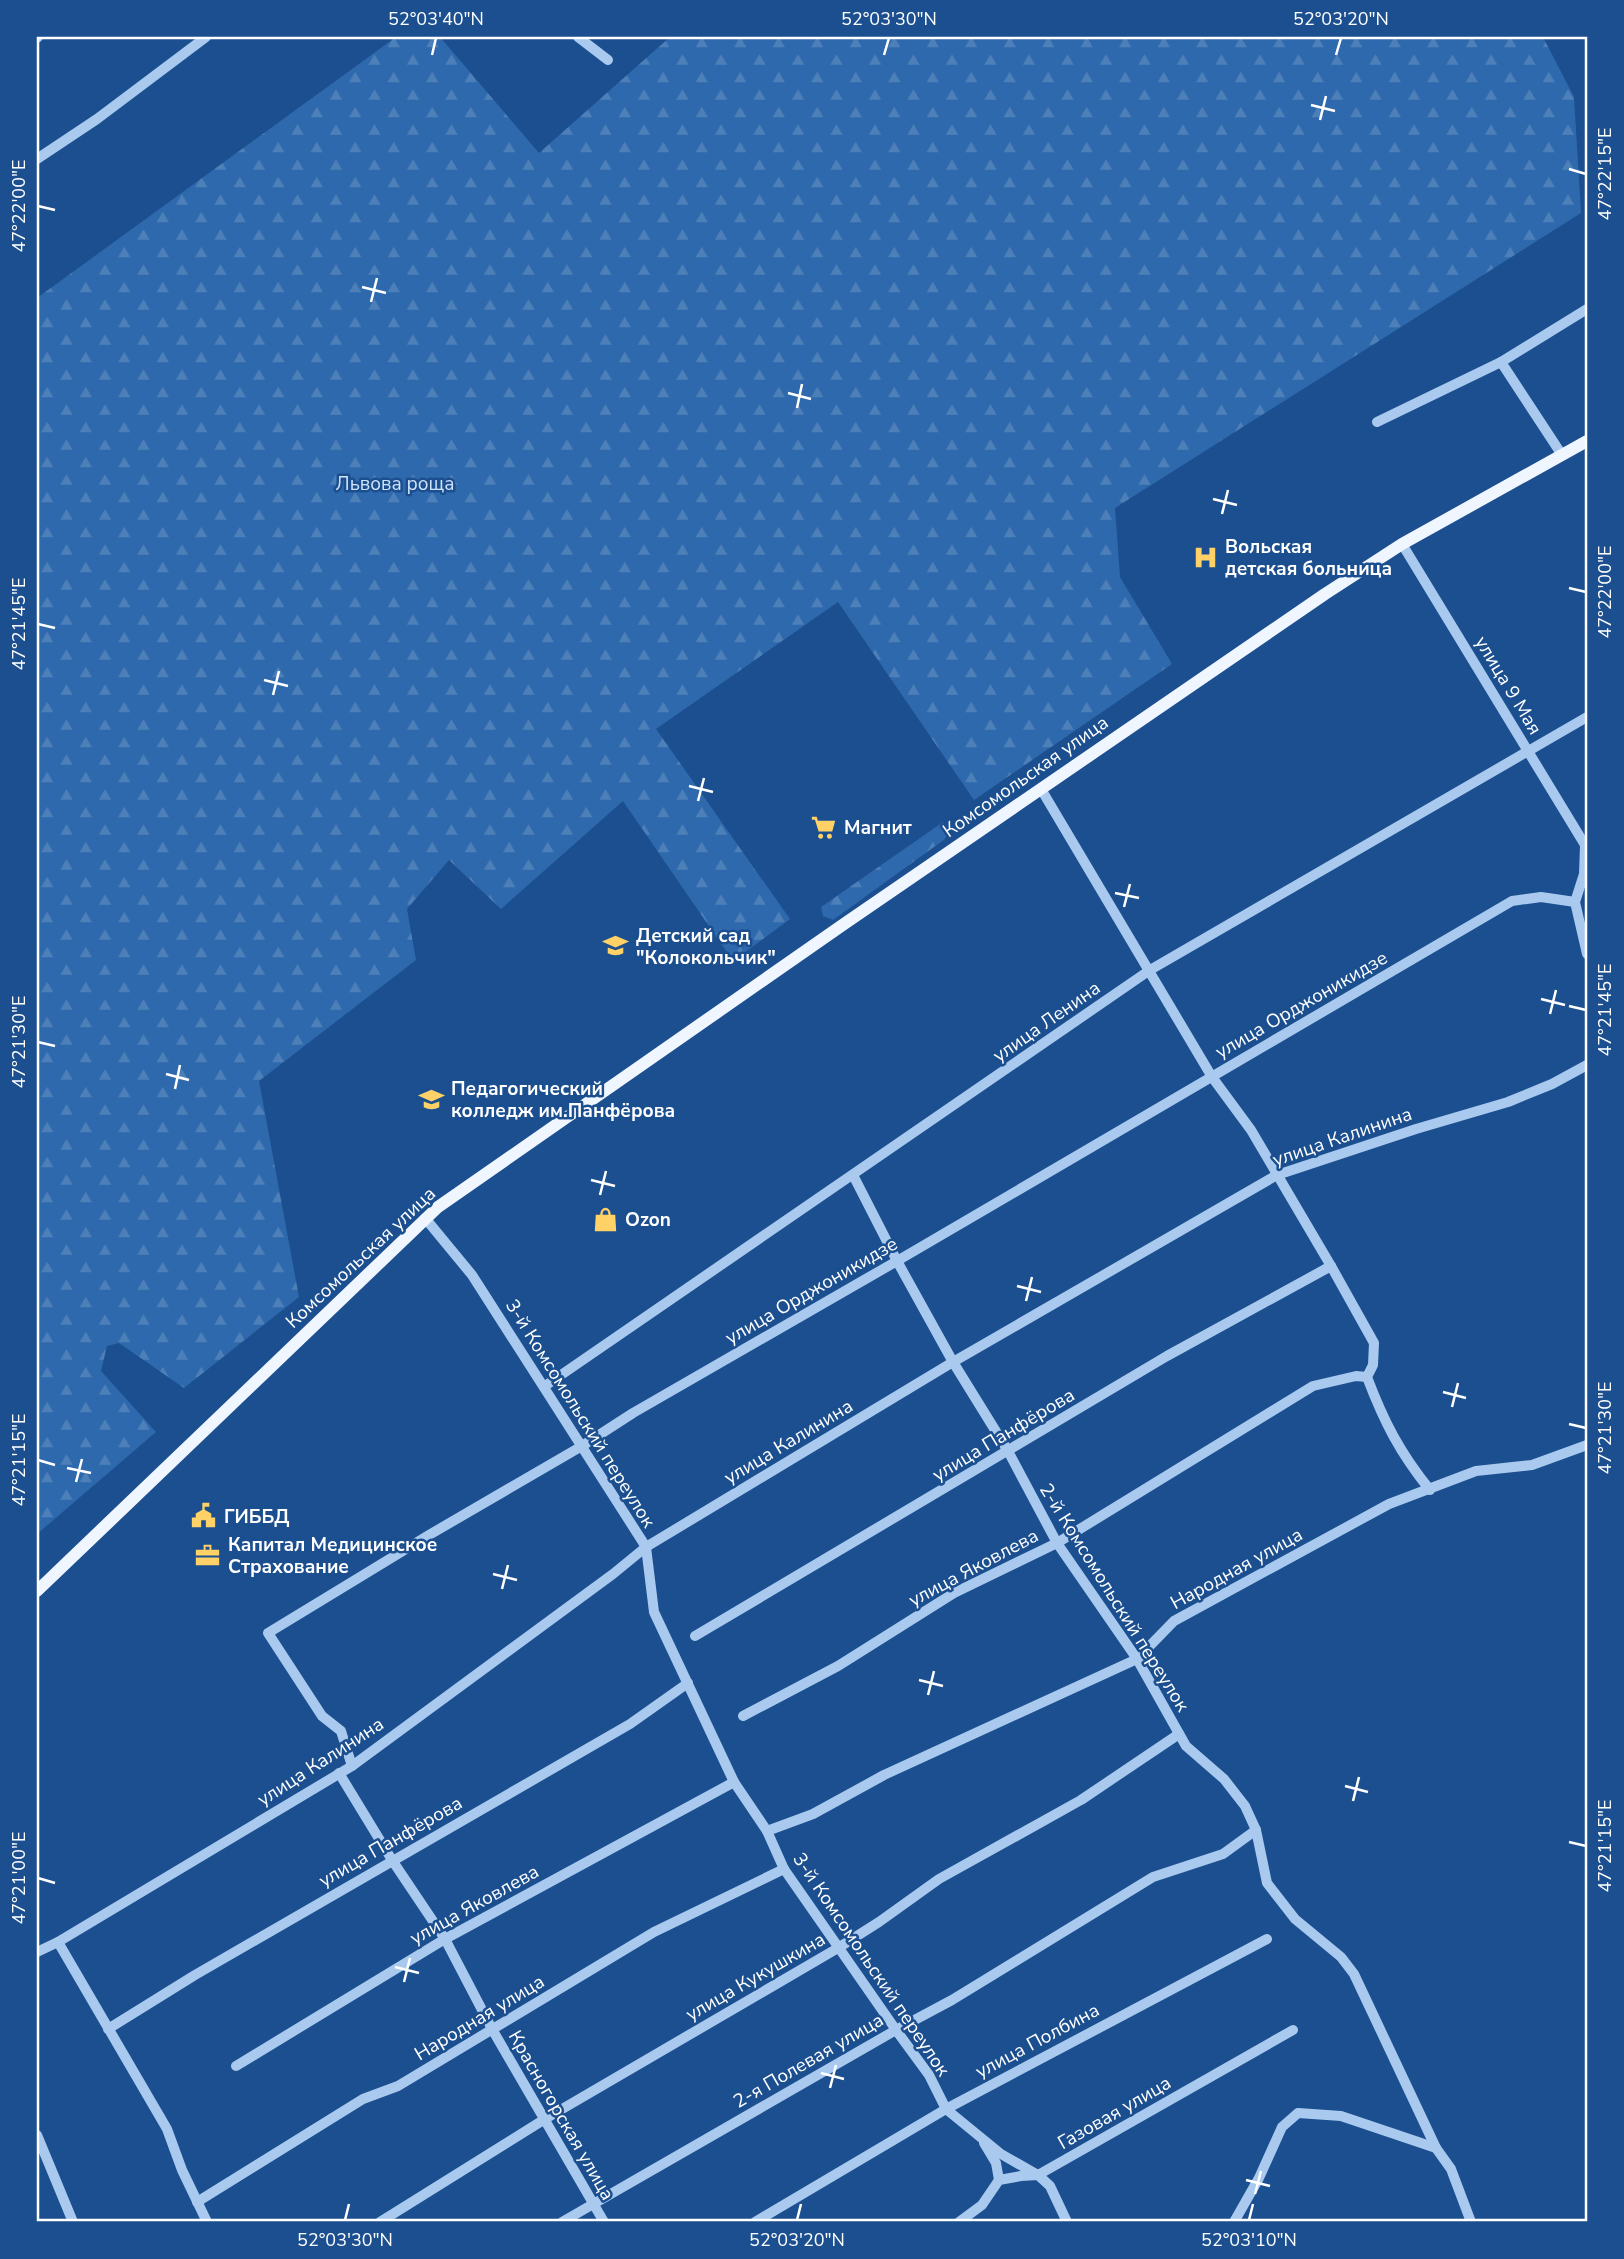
<svg xmlns="http://www.w3.org/2000/svg" width="1624" height="2259" viewBox="0 0 1624 2259" font-family="'Nunito Sans',sans-serif">
<style>
.forest{fill:url(#forest-firs)}
.lines{fill:none;stroke-linecap:round;stroke-linejoin:round}
.minor{stroke:#a9c9ee;stroke-width:10}
.major{stroke:#f0f6ff;stroke-width:12}
.ticks{fill:none;stroke:#fff;stroke-width:2.5}
.labels{text-anchor:middle;stroke-width:5;stroke-linejoin:round;paint-order:stroke}
.park-label{font-size:19px;fill:#cfe3fa;stroke:#1b4f8f}
.poi-label{font-size:19px;font-weight:bold;fill:#fff;stroke:#1b4f8f;text-anchor:start}
.street-label{font-size:19px;fill:#fff;stroke:#1b4f8f}
.neatline{fill:none;stroke:#fff;stroke-width:2.5}
.ticks-label{font-size:18px;text-anchor:middle;fill:#fff}
</style>
<defs>
<pattern id="forest-firs" width="22" height="20" patternUnits="userSpaceOnUse" patternTransform="scale(1.75)"><rect width="22" height="20" fill="#2e69ad"/><path d="M5 1l3.5 6h-7zM16 11l3.5 6h-7z" fill="#4d80b9"/></pattern>
</defs>
<rect width="100%" height="100%" fill="#1b4f8f"/>
<!-- forest -->
<g class="forest">
<path d="M396 37H440L539 153 670 37H1543L1574 97 1581 213 1115 508 1120 577 1172 664 974 800 838 602 656 729 790 919 733 961 623 801 501 909 449 860 407 909 416 960 259 1081 299 1297 184 1388 119 1343 107 1346 101 1371 156 1432 37 1534V298Z"/>
<path d="M943 822 950 827 945 839 833 920 823 916 821 907Z"/>
</g>
<g class="lines">
<!-- minor -->
<g class="minor">
<path d="M578 37 608 60"/>
<path d="M37 38 38 37"/>
<path d="M37 159 97 119 206 37"/>
<path d="M1501 362 1562 455"/>
<path d="M1377 422 1501 362 1587 309"/>
<path d="M1402 544 1585 845"/>
<path d="M1041 789 1212 1077 1251 1130 1331 1266 1374 1343 1373 1365 1367 1377C1384 1422 1400 1453 1430 1490"/>
<path d="M1585 845 1584 874 1575 902 1587 954"/>
<path d="M853 1175 897 1261 953 1362 1008 1451 1057 1543 1137 1659 1186 1746 1224 1779 1245 1806 1256 1830 1267 1883 1295 1919 1341 1957 1354 1974 1436 2148 1451 2169 1471 2222"/>
<path d="M425 1218 472 1275 646 1547 654 1612 734 1782 767 1831 784 1869 896 2030 929 2075 946 2109 1001 2154 1038 2175 1050 2186 1067 2222"/>
<path d="M545 1386 1150 970 1587 717"/>
<path d="M695 1636 1167 1356 1331 1266"/>
<path d="M743 1716 838 1666 954 1593 1057 1543 1313 1386 1356 1376 1367 1377"/>
<path d="M352 1766 341 1731 322 1716 268 1633 429 1535 582 1446 633 1413 897 1261 1512 901 1541 897 1575 902"/>
<path d="M339 1773 392 1860 445 1939 492 2029 604 2222"/>
<path d="M767 1831 813 1814 884 1775 1137 1659 1174 1621 1389 1504 1476 1471 1532 1465 1587 1445"/>
<path d="M58 1942 167 2129 182 2170 207 2222"/>
<path d="M37 1952 58 1942 352 1766 613 1574 646 1547 953 1362 1277 1175 1416 1129 1508 1102 1552 1084 1587 1065"/>
<path d="M108 2029 195 1975 630 1724 688 1683"/>
<path d="M236 2066 445 1939 734 1782"/>
<path d="M37 2135 73 2222"/>
<path d="M984 2143 996 2163 999 2180"/>
<path d="M197 2202 363 2099 398 2086 654 1932 784 1869"/>
<path d="M380 2222 545 2119 838 1948 879 1922 939 1879 1081 1800 1179 1734"/>
<path d="M562 2222 896 2030 952 2000 1153 1877 1223 1854 1256 1830"/>
<path d="M755 2222 946 2109 1267 1939"/>
<path d="M959 2222 982 2205 999 2180 1021 2176 1038 2175 1293 2030"/>
<path d="M1234 2222 1259 2178 1282 2127 1298 2113 1341 2116 1436 2148"/>
</g>
<!-- major -->
<path class="major" d="M37 1591 438 1207 844 924 1325 594 1402 544 1587 441"/>
</g>
<!-- ticks -->
<path class="ticks" d="M432 55 436 38M884 55 889 38M1336 55 1341 38M1311 105 1335 111M1320 120 1326 96M1569 169 1586 174M38 206 55 210M362 287 386 293M371 302 377 278M788 393 811 399M797 408 802 384M1213 499 1237 505M1222 514 1228 490M1569 588 1586 592M38 624 55 628M264 680 288 686M273 695 279 671M689 786 713 792M698 801 704 778M1115 893 1139 898M1124 907 1130 884M1541 999 1565 1005M1569 1006 1586 1010M1550 1014 1556 990M38 1042 55 1046M166 1074 189 1080M175 1089 180 1065M591 1180 615 1186M600 1195 606 1171M1017 1286 1041 1292M1026 1301 1032 1277M1443 1392 1466 1398M1452 1407 1458 1383M1569 1424 1586 1428M38 1460 55 1465M67 1468 91 1473M76 1482 82 1459M493 1574 517 1580M502 1589 508 1565M919 1680 943 1686M928 1695 934 1671M1345 1786 1368 1792M1353 1801 1359 1777M1569 1842 1586 1846M38 1878 55 1883M395 1967 419 1973M404 1982 410 1958M821 2073 844 2079M830 2088 836 2065M1246 2180 1270 2186M1255 2194 1261 2171M345 2220 349 2204M797 2220 801 2204M1249 2220 1253 2204"/>
<!-- icons -->
<defs>
<symbol id="hospital-bare" viewBox="-9 -9 18 18"><path d="M-5-5h3v3.5h4V-5h3V5h-3V1.5h-4V5h-3Z" fill="#ffd166" stroke="#1b4f8f" stroke-width="2.5" paint-order="stroke"/></symbol>
<symbol id="supermarket-bare" viewBox="-9 -9 18 18"><path d="M-6-5.5h2.5l.6 2H6L4.5 2H-2.5L-4.4-4H-6ZM-1.5 3.2a1.3 1.3 0 1 0 .1 0ZM3 3.2a1.3 1.3 0 1 0 .1 0Z" fill="#ffd166" stroke="#1b4f8f" stroke-width="2.5" paint-order="stroke"/></symbol>
<symbol id="school-bare" viewBox="-9 -9 18 18"><path d="M0-5L7-2L0 1L-7-2ZM-4 1L0 2.5L4 1V4Q0 6-4 4Z" fill="#ffd166" stroke="#1b4f8f" stroke-width="2.5" paint-order="stroke"/></symbol>
<symbol id="university-bare" viewBox="-9 -9 18 18"><path d="M0-5L7-2L0 1L-7-2ZM-4 1L0 2.5L4 1V4Q0 6-4 4Z" fill="#ffd166" stroke="#1b4f8f" stroke-width="2.5" paint-order="stroke"/></symbol>
<symbol id="shop-bare" viewBox="-9 -9 18 18"><path d="M-5-2.5h2.3a2.7 3.5 0 0 1 5.4 0H5L5.5 6h-11ZM-1.5-2.5h3a1.5 2.3 0 0 0-3 0Z" fill="#ffd166" stroke="#1b4f8f" stroke-width="2.5" paint-order="stroke"/></symbol>
<symbol id="civic-bare" viewBox="-9 -9 18 18"><path d="M-.6-6.5H3V-4.5H.6V-3L4-1V1h2V6H-6V1h2V-1L-.6-3ZM-1.2 2.5V6h2.4V2.5Z" fill="#ffd166" stroke="#1b4f8f" stroke-width="2.5" paint-order="stroke"/></symbol>
<symbol id="office-bare" viewBox="-9 -9 18 18"><path d="M-6-3h4V-5.5h4V-3h4V5H-6ZM-1-4.5V-3h2v-1.5ZM-6 0V1H6V0Z" fill="#ffd166" stroke="#1b4f8f" stroke-width="2.5" paint-order="stroke"/></symbol>
</defs>
<g fill-rule="evenodd">
<use href="#hospital-bare" x="1188" y="540" width="35" height="35"/>
<use href="#supermarket-bare" x="806" y="810" width="35" height="35"/>
<use href="#school-bare" x="598" y="928" width="35" height="35"/>
<use href="#university-bare" x="414" y="1082" width="35" height="35"/>
<use href="#shop-bare" x="588" y="1202" width="35" height="35"/>
<use href="#civic-bare" x="186" y="1498" width="35" height="35"/>
<use href="#office-bare" x="190" y="1538" width="35" height="35"/>
</g>
<g class="labels">
<!-- park labels -->
<g class="park-label">
<text x="395" y="490">Львова роща</text>
</g>
<!-- poi labels -->
<g class="poi-label">
<text x="1225" y="553">Вольская<tspan x="1225" dy="22">детская больница</tspan></text>
<text x="844" y="834">Магнит</text>
<text x="636" y="942">Детский сад<tspan x="636" dy="22">"Колокольчик"</tspan></text>
<text x="451" y="1095">Педагогический<tspan x="451" dy="22">колледж им.Панфёрова</tspan></text>
<text x="625" y="1226">Ozon</text>
<text x="224" y="1523">ГИББД</text>
<text x="228" y="1551">Капитал Медицинское<tspan x="228" dy="22">Страхование</tspan></text>
</g>
<!-- street labels -->
<g class="street-label">
<text transform="translate(1509 685) rotate(59)" y="7">улица 9 Мая</text>
<text transform="translate(1025 776) rotate(-35)" y="7">Комсомольская улица</text>
<text transform="translate(1301 1004) rotate(-30)" y="7">улица Орджоникидзе</text>
<text transform="translate(1046 1021) rotate(-35)" y="7">улица Ленина</text>
<text transform="translate(1342 1136) rotate(-19)" y="7">улица Калинина</text>
<text transform="translate(360 1257) rotate(-43)" y="7">Комсомольская улица</text>
<text transform="translate(811 1290) rotate(-30)" y="7">улица Орджоникидзе</text>
<text transform="translate(581 1413) rotate(58)" y="7">3-й Комсомольский переулок</text>
<text transform="translate(1003 1434) rotate(-31)" y="7">улица Панфёрова</text>
<text transform="translate(788 1441) rotate(-31)" y="7">улица Калинина</text>
<text transform="translate(973 1567) rotate(-28)" y="7">улица Яковлева</text>
<text transform="translate(1236 1568) rotate(-29)" y="7">Народная улица</text>
<text transform="translate(1115 1597) rotate(58)" y="7">2-й Комсомольский переулок</text>
<text transform="translate(320 1761) rotate(-33)" y="7">улица Калинина</text>
<text transform="translate(390 1841) rotate(-30)" y="7">улица Панфёрова</text>
<text transform="translate(474 1904) rotate(-29)" y="7">улица Яковлева</text>
<text transform="translate(872 1964) rotate(56)" y="7">3-й Комсомольский переулок</text>
<text transform="translate(755 1976) rotate(-30)" y="7">улица Кукушкина</text>
<text transform="translate(479 2017) rotate(-31)" y="7">Народная улица</text>
<text transform="translate(1037 2040) rotate(-28)" y="7">улица Полбина</text>
<text transform="translate(808 2060) rotate(-30)" y="7">2-я Полевая улица</text>
<text transform="translate(1114 2112) rotate(-30)" y="7">Газовая улица</text>
<text transform="translate(562 2115) rotate(60)" y="7">Красногорская улица</text>
</g>
</g>
<!-- border -->
<rect width="1624" height="2259" fill="none" stroke="#1b4f8f" stroke-width="77"/>
<rect x="38" y="38" width="1548" height="2182" class="neatline"/>
<g class="ticks-label">
<text x="436" y="25">52°03'40"N</text>
<text x="889" y="25">52°03'30"N</text>
<text x="1341" y="25">52°03'20"N</text>
<text transform="translate(1605 174) rotate(-90)" y="6">47°22'15"E</text>
<text transform="translate(19 206) rotate(-90)" y="6">47°22'00"E</text>
<text transform="translate(1605 592) rotate(-90)" y="6">47°22'00"E</text>
<text transform="translate(19 624) rotate(-90)" y="6">47°21'45"E</text>
<text transform="translate(1605 1010) rotate(-90)" y="6">47°21'45"E</text>
<text transform="translate(19 1042) rotate(-90)" y="6">47°21'30"E</text>
<text transform="translate(1605 1428) rotate(-90)" y="6">47°21'30"E</text>
<text transform="translate(19 1460) rotate(-90)" y="6">47°21'15"E</text>
<text transform="translate(1605 1846) rotate(-90)" y="6">47°21'15"E</text>
<text transform="translate(19 1878) rotate(-90)" y="6">47°21'00"E</text>
<text x="345" y="2246">52°03'30"N</text>
<text x="797" y="2246">52°03'20"N</text>
<text x="1249" y="2246">52°03'10"N</text>
</g>
</svg>
